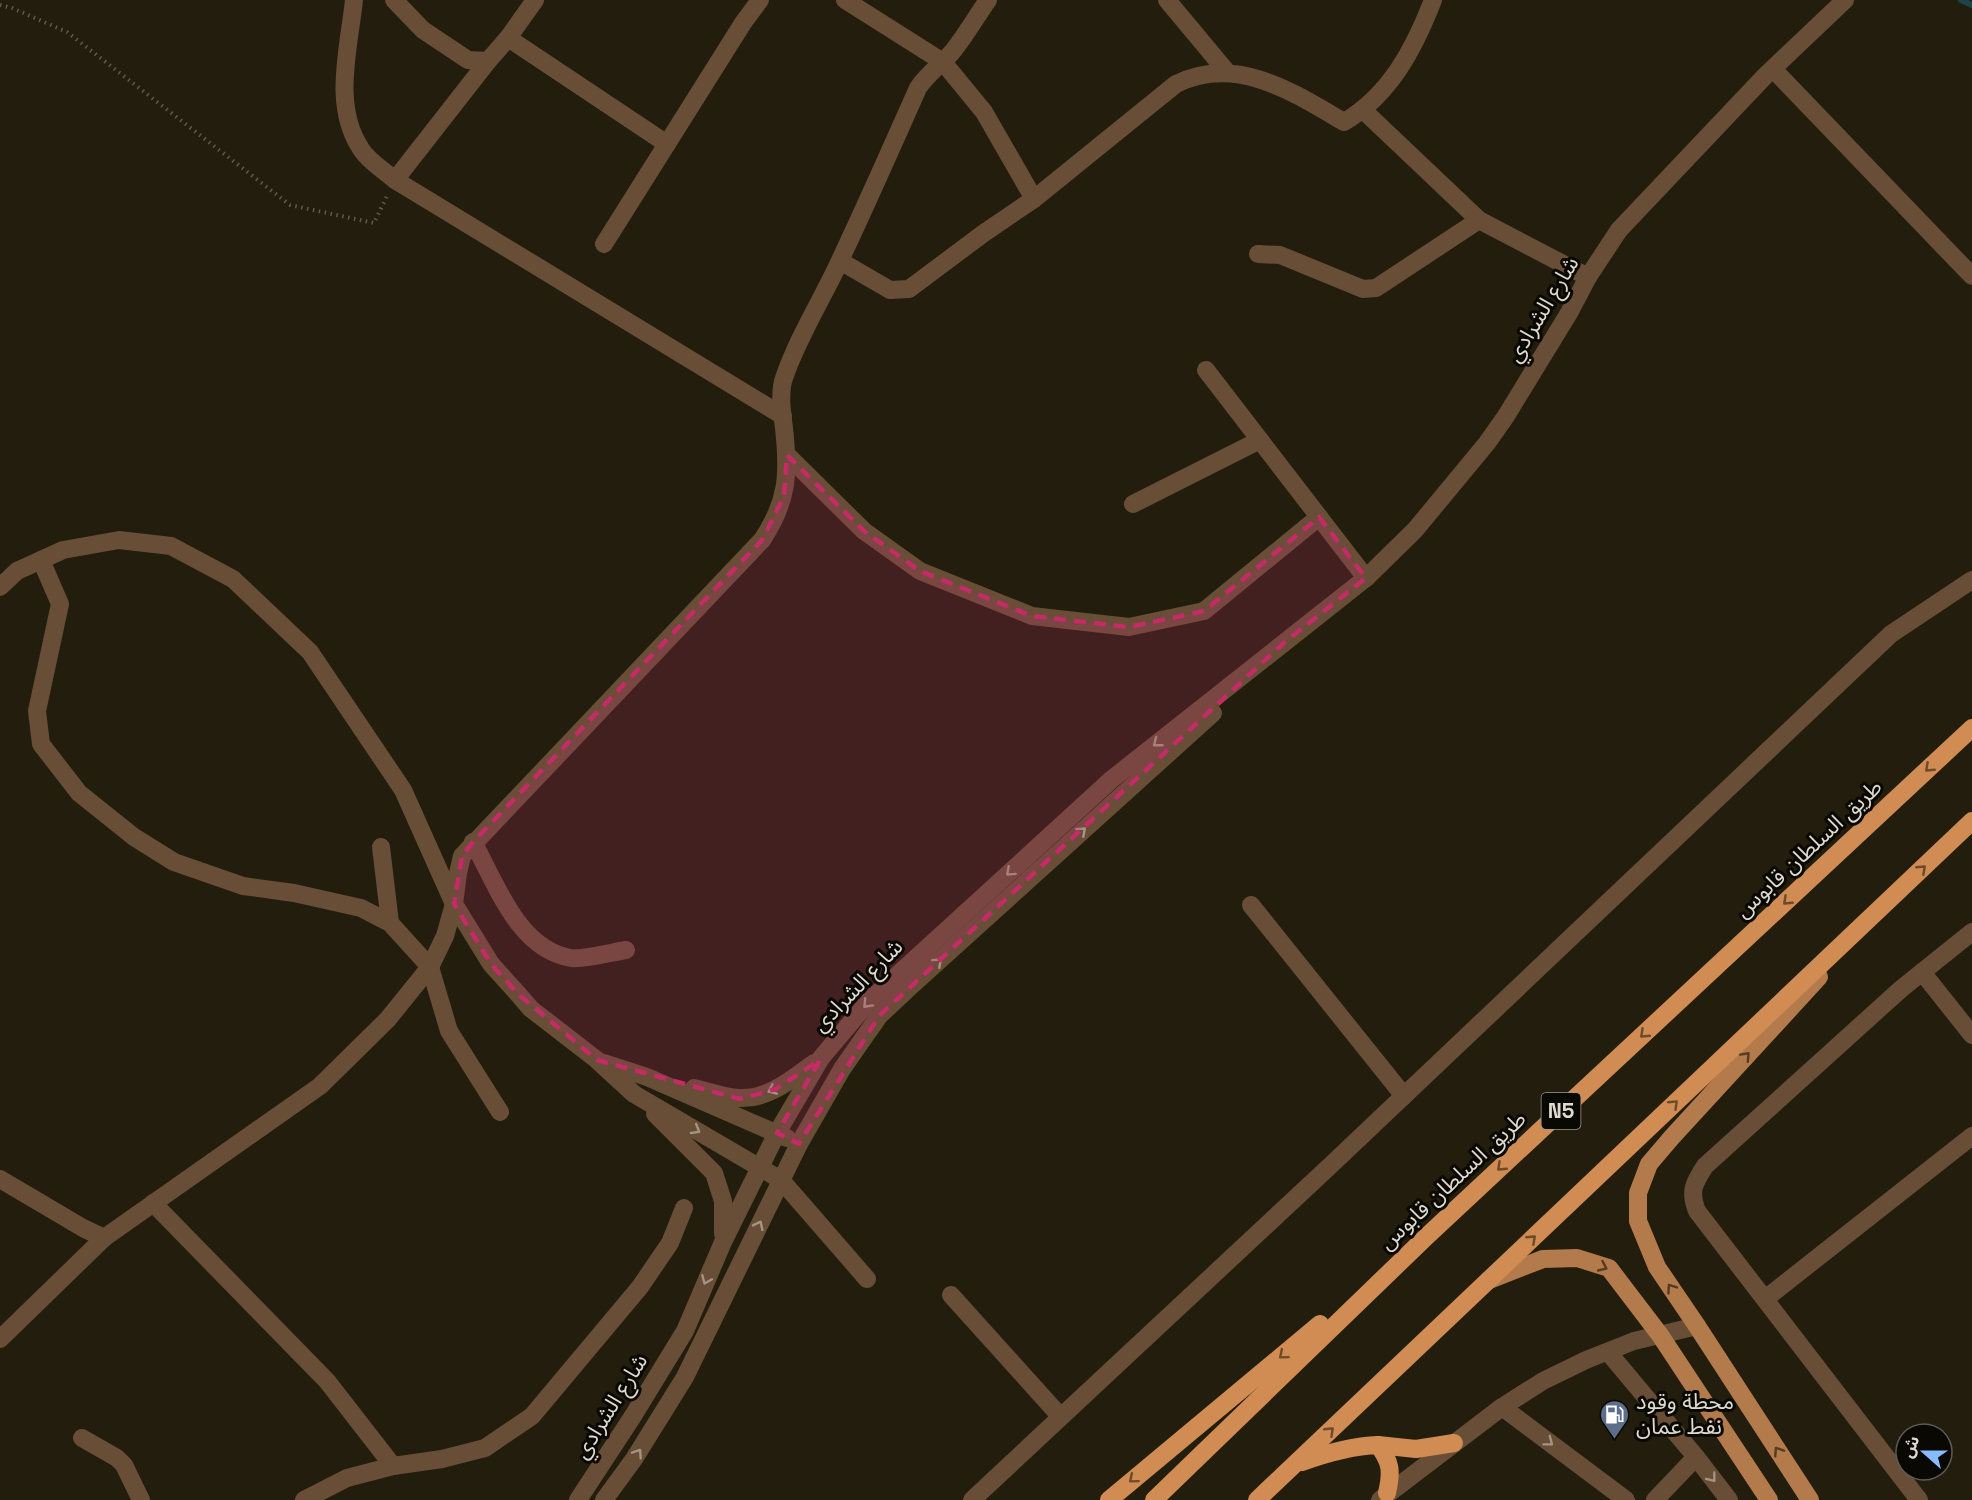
<svg xmlns="http://www.w3.org/2000/svg" width="1972" height="1500" viewBox="0 0 1972 1500" font-family="'Space Grotesk','Noto Sans Arabic',sans-serif">
<style>
.lines{fill:none;stroke-linecap:round;stroke-linejoin:round}
.stream{stroke:#1c4446;stroke-width:6}
.path{stroke:#5f5a4c;stroke-width:4;stroke-dasharray:1.5 4.5;stroke-linecap:butt}
.minor{stroke:#684d37;stroke-width:18}
.major{stroke:#b37a4b;stroke-width:18}
.highway{stroke:#d08c52;stroke-width:18}
.oneway{stroke:#a39484}
.oneway2{stroke:#6d4a2a}
.oneway3{stroke:#563b23}
.marked{fill:#c52b67;fill-opacity:0.2;stroke:#c52b67;stroke-width:4.5;stroke-dasharray:12 8;stroke-linejoin:round}
.labels{text-anchor:middle;stroke-width:6;stroke-linejoin:round;paint-order:stroke}
.shield{fill:#0a0803;stroke:#9e9b92;stroke-width:1.5}
.shield-label{font-size:21px;font-weight:bold;fill:#dedad0}
.street-label{font-size:22px;fill:#dedad0;stroke:#0a0803}
.poi-label{font-size:22px;fill:#dedad0;stroke:#0a0803;text-anchor:start}
</style>
<rect width="100%" height="100%" fill="#221d0d"/>
<g class="lines">
<!-- stream -->
<path class="stream" d="M1961 0 1972 5"/>
<!-- path -->
<path class="path" d="M0 5 12 8 67 32 290 205 374 223 387 196"/>
<!-- minor -->
<g class="minor">
<path d="M354 0C349 48 332 106 361 149 368 161 385 171 395 180L783 416"/>
<path d="M394 0 423 30 468 60 488 61 508 38 535 0"/>
<path d="M845 0 943 62 984 112 1034 199"/>
<path d="M1167 0 1227 72"/>
<path d="M508 38 667 144"/>
<path d="M1773 69 1972 276"/>
<path d="M1363 110 1479 220 1588 277"/>
<path d="M395 180 488 61"/>
<path d="M604 244 743 23 760 0"/>
<path d="M1258 254 1280 255 1363 289 1376 288 1479 220"/>
<path d="M840 261 890 290 909 289 984 233 1034 199 1176 84C1235 54 1293 92 1344 122 1390 95 1414 49 1433 0"/>
<path d="M1206 370 1366 578"/>
<path d="M787 455 864 531 920 571 1032 616 1129 627 1204 611 1319 517"/>
<path d="M1133 504 1260 440"/>
<path d="M41 560 60 604 37 711 41 744 79 793 134 837 174 862 243 886 294 893 361 908 390 923 430 967 449 1031 500 1112"/>
<path d="M0 587 17 571 63 550 119 540 171 546 233 579 310 652 403 790 454 904 491 964 518 994 531 1009 597 1060 634 1094 781 1180 867 1279"/>
<path d="M473 842C497 885 518 949 571 958 583 960 613 952 626 950"/>
<path d="M381 847 390 923"/>
<path d="M1251 905 1404 1096"/>
<path d="M1922 972 1972 1035"/>
<path d="M604 1063 647 1077 787 1138"/>
<path d="M694 1088C708 1091 725 1098 739 1098 768 1100 793 1078 814 1063"/>
<path d="M655 1114 714 1173 723 1201V1234"/>
<path d="M0 1179 83 1228 104 1238"/>
<path d="M153 1203 327 1381 393 1466"/>
<path d="M951 1295 1060 1416"/>
<path d="M1765 1299 1972 1136"/>
<path d="M0 1339 104 1238 320 1086 388 1019 430 967 445 936 454 904 458 873 462 856 762 540C788 501 789 474 784 428 782 413 779 392 784 378 797 340 818 306 835 271 864 210 891 149 918 88 928 73 942 64 953 51 966 35 976 17 988 0"/>
<path d="M1608 1352 1696 1457 1729 1500"/>
<path d="M1502 1407 1626 1500"/>
<path d="M82 1438 117 1458 124 1465 141 1500"/>
<path d="M304 1500 347 1478 393 1466 442 1459 485 1448 532 1416 640 1287 670 1243 684 1208"/>
<path d="M578 1500 633 1416 685 1331 723 1242 777 1133 821 1058 869 1001 1112 779 1366 578 1415 530 1487 443 1506 416 1569 313 1588 277 1619 230 1765 76 1845 0"/>
<path d="M604 1500 634 1459 685 1377 799 1144 842 1069 879 1016 910 987 1213 713"/>
<path d="M972 1500 1332 1164 1891 634 1972 580"/>
<path d="M1380 1500 1502 1407 1543 1381 1586 1360 1634 1341 1697 1326"/>
<path d="M1655 1500 1696 1457"/>
<path d="M1919 1500 1697 1211C1689 1191 1694 1183 1705 1166L1901 989 1972 932"/>
</g>
<!-- major -->
<g class="major">
<path d="M1489 1280 1543 1259 1577 1258 1609 1268 1660 1335 1769 1500"/>
<path d="M1810 1500 1697 1326 1657 1267 1638 1221V1193L1649 1164 1672 1137 1819 977"/>
</g>
<!-- highway -->
<g class="highway">
<path d="M1378 1445 1416 1449 1454 1443"/>
<path d="M1302 1462C1327 1453 1351 1446 1378 1445 1391 1462 1392 1471 1387 1493"/>
<path d="M1109 1500 1320 1324"/>
<path d="M1154 1500 1426 1237 1972 728"/>
<path d="M1257 1500 1972 821"/>
</g>
</g>
<!-- one-way arrows -->
<defs><path id="oneway-chevron" d="M-2-3.5L2.5 0L-2 3.5" fill="none" stroke-width="1.6" stroke-linecap="round" stroke-linejoin="round" transform="scale(1.5)"/></defs>
<g class="oneway">
<use href="#oneway-chevron" transform="translate(1157 743) rotate(142)"/>
<use href="#oneway-chevron" transform="translate(1082 831) rotate(-42)"/>
<use href="#oneway-chevron" transform="translate(1010 872) rotate(138)"/>
<use href="#oneway-chevron" transform="translate(938 962) rotate(-42)"/>
<use href="#oneway-chevron" transform="translate(867 1004) rotate(133)"/>
<use href="#oneway-chevron" transform="translate(772 1090) rotate(156)"/>
<use href="#oneway-chevron" transform="translate(696 1130) rotate(31)"/>
<use href="#oneway-chevron" transform="translate(759 1225) rotate(-64)"/>
<use href="#oneway-chevron" transform="translate(706 1280) rotate(113)"/>
<use href="#oneway-chevron" transform="translate(1549 1442) rotate(37)"/>
<use href="#oneway-chevron" transform="translate(638 1453) rotate(-56)"/>
<use href="#oneway-chevron" transform="translate(1712 1478) rotate(52)"/>
</g>
<g class="oneway2">
<use href="#oneway-chevron" transform="translate(1929 768) rotate(137)"/>
<use href="#oneway-chevron" transform="translate(1922 869) rotate(-43)"/>
<use href="#oneway-chevron" transform="translate(1787 901) rotate(137)"/>
<use href="#oneway-chevron" transform="translate(1644 1034) rotate(137)"/>
<use href="#oneway-chevron" transform="translate(1674 1104) rotate(-44)"/>
<use href="#oneway-chevron" transform="translate(1501 1167) rotate(137)"/>
<use href="#oneway-chevron" transform="translate(1532 1239) rotate(-43)"/>
<use href="#oneway-chevron" transform="translate(1283 1355) rotate(140)"/>
<use href="#oneway-chevron" transform="translate(1330 1431) rotate(-44)"/>
<use href="#oneway-chevron" transform="translate(1133 1479) rotate(140)"/>
</g>
<g class="oneway3">
<use href="#oneway-chevron" transform="translate(1746 1056) rotate(-47)"/>
<use href="#oneway-chevron" transform="translate(1603 1267) rotate(25)"/>
<use href="#oneway-chevron" transform="translate(1671 1288) rotate(-125)"/>
<use href="#oneway-chevron" transform="translate(1778 1451) rotate(-123)"/>
</g>
<!-- marked area -->
<path class="marked" d="M787 455 864 531 920 571 1032 616 1129 627 1204 611 1319 517 1366 578 1285 642 879 1016 799 1144 777 1133 820 1060 776 1089 740 1099 597 1060 518 994 491 964 454 904 462 856 473 842 762 540 784 496Z"/>
<!-- icons -->
<defs>
<symbol id="fuel-pin" viewBox="-11 -11 22 30"><path d="M0 17L-7.5 6A9.5 9.5 0 1 1 7.5 6Z" fill="#5c6f8a" stroke="#0a0803"/><path d="M-5.5-6h7V0h2V4h1.3V-2.5L3-4.5l.8-.8L6-3V5H2.5V1h-1V6h-7ZM-4.2-4.7v3.2H.2V-4.7Z" fill="#fff"/></symbol>
</defs>
<g fill-rule="evenodd">
<use href="#fuel-pin" x="1598" y="1398" width="33" height="45"/>
</g>
<g class="labels">
<!-- shield labels -->
<rect class="shield" x="1541.5" y="1093" width="39" height="36" rx="4.5"/>
<g class="shield-label">
<text x="1561" y="1118">N5</text>
</g>
<!-- street labels -->
<g class="street-label">
<text transform="translate(1542 309) rotate(-59)" y="8">شارع الشرادي</text>
<text transform="translate(1808 848) rotate(-43)" y="8">طريق السلطان قابوس</text>
<text transform="translate(857 985) rotate(-46)" y="8">شارع الشرادي</text>
<text transform="translate(1452 1180) rotate(-43)" y="8">طريق السلطان قابوس</text>
<text transform="translate(610 1406) rotate(-58)" y="8">شارع الشرادي</text>
</g>
<!-- poi labels -->
<g class="poi-label">
<text x="1636" y="1409">محطة وقود<tspan x="1636" dy="25">نفط عمان</tspan></text>
</g>
</g>
<!-- north arrow -->
<g transform="translate(1924 1452) rotate(291)"><circle r="28" fill="#0a0803" stroke="#5f5c55" stroke-width="1.5"/>
<path d="M0-4.5L10 22L0 15L-10 22Z" fill="#87bbfb"/>
<text y="-9" font-size="16" font-weight="bold" text-anchor="middle" fill="#dedad0">ش</text>
</g>
</svg>
